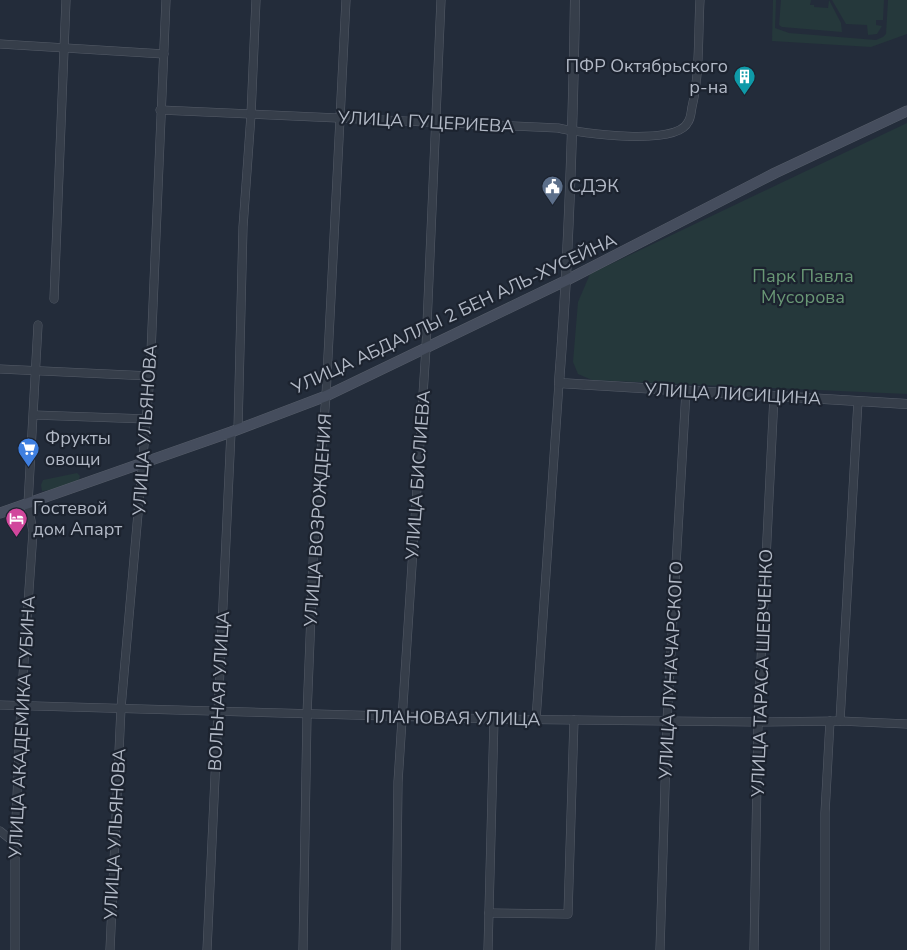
<svg xmlns="http://www.w3.org/2000/svg" width="907" height="950" viewBox="0 0 907 950" font-family="'Nunito Sans',sans-serif">
<style>
.green{fill:#25383b}
.lines{fill:none;stroke-linecap:round;stroke-linejoin:round}
.minor-casing{stroke:#555c68;stroke-width:9}
.tertiary-casing{stroke:#555c68;stroke-width:10}
.secondary-casing{stroke:#555c68;stroke-width:11}
.minor{stroke:#363e4a;stroke-width:8}
.tertiary{stroke:#363e4a;stroke-width:9}
.secondary{stroke:#454d5d;stroke-width:10}
.labels{text-anchor:middle;stroke-width:4.5;stroke-linejoin:round;paint-order:stroke}
.poi-label{font-size:18px;fill:#b2b9c6;stroke:#1c232f;text-anchor:start}
.street-label{font-size:18px;fill:#b2b9c6;stroke:#1c232f}
.park-label{font-size:18px;fill:#699775;stroke:#1c232f}
</style>
<rect width="100%" height="100%" fill="#232c3a"/>
<!-- green -->
<g class="green">
<path d="M773 0H776L775 28 789 33 876 40 883 37 886 34 888 0H907V34L871 47 772 41Z"/>
<path d="M781 0H811L810 5H814V7L828 8 829 0 841 23 842 32 782 27 779 25Z"/>
<path d="M832 0H884L883 20H876V25L882 26 877 34 868 35 867 25 846 24Z"/>
<path d="M907 123V394L592 380 578 374 573 362 578 302 590 274Z"/>
<path d="M77 473 80 476 78 482 63 488 42 491 41 485 43 480Z"/>
</g>
<g class="lines">
<defs>
<g id="minor">
<path d="M0 44 164 54"/>
<path d="M160 110 558 128C581 133 677 147 688 122 691 118 691 112 692 107 700 73 698 36 700 0"/>
<path d="M54 299 66 0"/>
<path d="M0 369 150 376"/>
<path d="M34 415 147 419"/>
<path d="M238 429 243 227 251 115 256 0"/>
<path d="M0 705 494 719 758 722 840 721 907 724"/>
<path d="M536 720 559 383"/>
<path d="M840 721 858 401"/>
<path d="M0 831 15 843"/>
<path d="M489 913 568 914 574 720"/>
<path d="M15 950V843L21 705 33 532 28 504 38 325"/>
<path d="M110 950 121 708 150 376 166 0"/>
<path d="M207 950 231 432"/>
<path d="M303 950 307 715 314 539 326 396 346 0"/>
<path d="M396 950 398 782 426 348 441 0"/>
<path d="M488 950 494 719"/>
<path d="M660 950 667 721 686 391"/>
<path d="M754 950 758 722 774 396"/>
<path d="M825 950V813L830 721"/>
</g>
<path id="tertiary" d="M575 0C573 128 569 255 559 383L907 404"/>
<path id="secondary" d="M0 513 231 432 326 396 567 280 775 173 907 111"/>
</defs>
<!-- minor casing -->
<use href="#minor" class="minor-casing"/>
<!-- tertiary casing -->
<use href="#tertiary" class="tertiary-casing"/>
<!-- secondary casing -->
<use href="#secondary" class="secondary-casing"/>
<!-- minor -->
<use href="#minor" class="minor"/>
<!-- tertiary -->
<use href="#tertiary" class="tertiary"/>
<!-- secondary -->
<use href="#secondary" class="secondary"/>
</g>
<!-- icons -->
<defs>
<symbol id="building-pin" viewBox="-11 -11 22 30"><path d="M0 17L-7.5 6A9.5 9.5 0 1 1 7.5 6Z" fill="#0f9aa8" stroke="#1c232f"/><path d="M-4-6H4V6H1V3H-1V6H-4ZM-2.5-4.3h1.7v1.8h-1.7ZM.8-4.3h1.7v1.8H.8ZM-2.5-1h1.7V.8h-1.7ZM.8-1h1.7V.8H.8Z" fill="#fff"/></symbol>
<symbol id="civic-pin" viewBox="-11 -11 22 30"><path d="M0 17L-7.5 6A9.5 9.5 0 1 1 7.5 6Z" fill="#5c6f8a" stroke="#1c232f"/><path d="M-.6-6.5H3V-4.5H.6V-3L4-1V1h2V6H-6V1h2V-1L-.6-3ZM-1.2 2.5V6h2.4V2.5Z" fill="#fff"/></symbol>
<symbol id="supermarket-pin" viewBox="-11 -11 22 30"><path d="M0 17L-7.5 6A9.5 9.5 0 1 1 7.5 6Z" fill="#3f7fe0" stroke="#1c232f"/><path d="M-6-5.5h2.5l.6 2H6L4.5 2H-2.5L-4.4-4H-6ZM-1.5 3.2a1.3 1.3 0 1 0 .1 0ZM3 3.2a1.3 1.3 0 1 0 .1 0Z" fill="#fff"/></symbol>
<symbol id="hotel-pin" viewBox="-11 -11 22 30"><path d="M0 17L-7.5 6A9.5 9.5 0 1 1 7.5 6Z" fill="#d1479c" stroke="#1c232f"/><path d="M-6-4.5h1.5V1H6V5H4.5V3h-9V5H-6ZM-4 0a1.8 1.8 0 1 1 3.6 0ZM.5 0V-2.5h3Q6-2.5 6 0Z" fill="#fff"/></symbol>
</defs>
<g fill-rule="evenodd">
<use href="#building-pin" x="732" y="64" width="25" height="34"/>
<use href="#civic-pin" x="540" y="174" width="25" height="34"/>
<use href="#supermarket-pin" x="16" y="436" width="25" height="34"/>
<use href="#hotel-pin" x="4" y="506" width="25" height="34"/>
</g>
<g class="labels">
<!-- poi labels -->
<g class="poi-label">
<text x="728" y="72" text-anchor="end">ПФР Октябрьского<tspan x="728" dy="21">р-на</tspan></text>
<text x="569" y="192">СДЭК</text>
<text x="45" y="444">Фрукты<tspan x="45" dy="21">овощи</tspan></text>
<text x="33" y="514">Гостевой<tspan x="33" dy="21">дом Апарт</tspan></text>
</g>
<!-- street labels -->
<g class="street-label">
<text transform="translate(426 122) rotate(3)" y="6">УЛИЦА ГУЦЕРИЕВА</text>
<text transform="translate(454 314) rotate(-25)" y="6">УЛИЦА АБДАЛЛЫ 2 БЕН АЛЬ-ХУСЕЙНА</text>
<text transform="translate(733 394) rotate(3)" y="6">УЛИЦА ЛИСИЦИНА</text>
<text transform="translate(145 430) rotate(-86)" y="6">УЛИЦА УЛЬЯНОВА</text>
<text transform="translate(418 475) rotate(-86)" y="6">УЛИЦА БИСЛИЕВА</text>
<text transform="translate(318 520) rotate(-86)" y="6">УЛИЦА ВОЗРОЖДЕНИЯ</text>
<text transform="translate(671 670) rotate(-87)" y="6">УЛИЦА ЛУНАЧАРСКОГО</text>
<text transform="translate(762 673) rotate(-88)" y="6">УЛИЦА ТАРАСА ШЕВЧЕНКО</text>
<text transform="translate(219 691) rotate(-87)" y="6">ВОЛЬНАЯ УЛИЦА</text>
<text transform="translate(453 718) rotate(1)" y="6">ПЛАНОВАЯ УЛИЦА</text>
<text transform="translate(22 727) rotate(-87)" y="6">УЛИЦА АКАДЕМИКА ГУБИНА</text>
<text transform="translate(115 834) rotate(-87)" y="6">УЛИЦА УЛЬЯНОВА</text>
</g>
<!-- park labels -->
<g class="park-label">
<text x="803" y="282">Парк Павла<tspan x="803" dy="21">Мусорова</tspan></text>
</g>
</g>
</svg>
